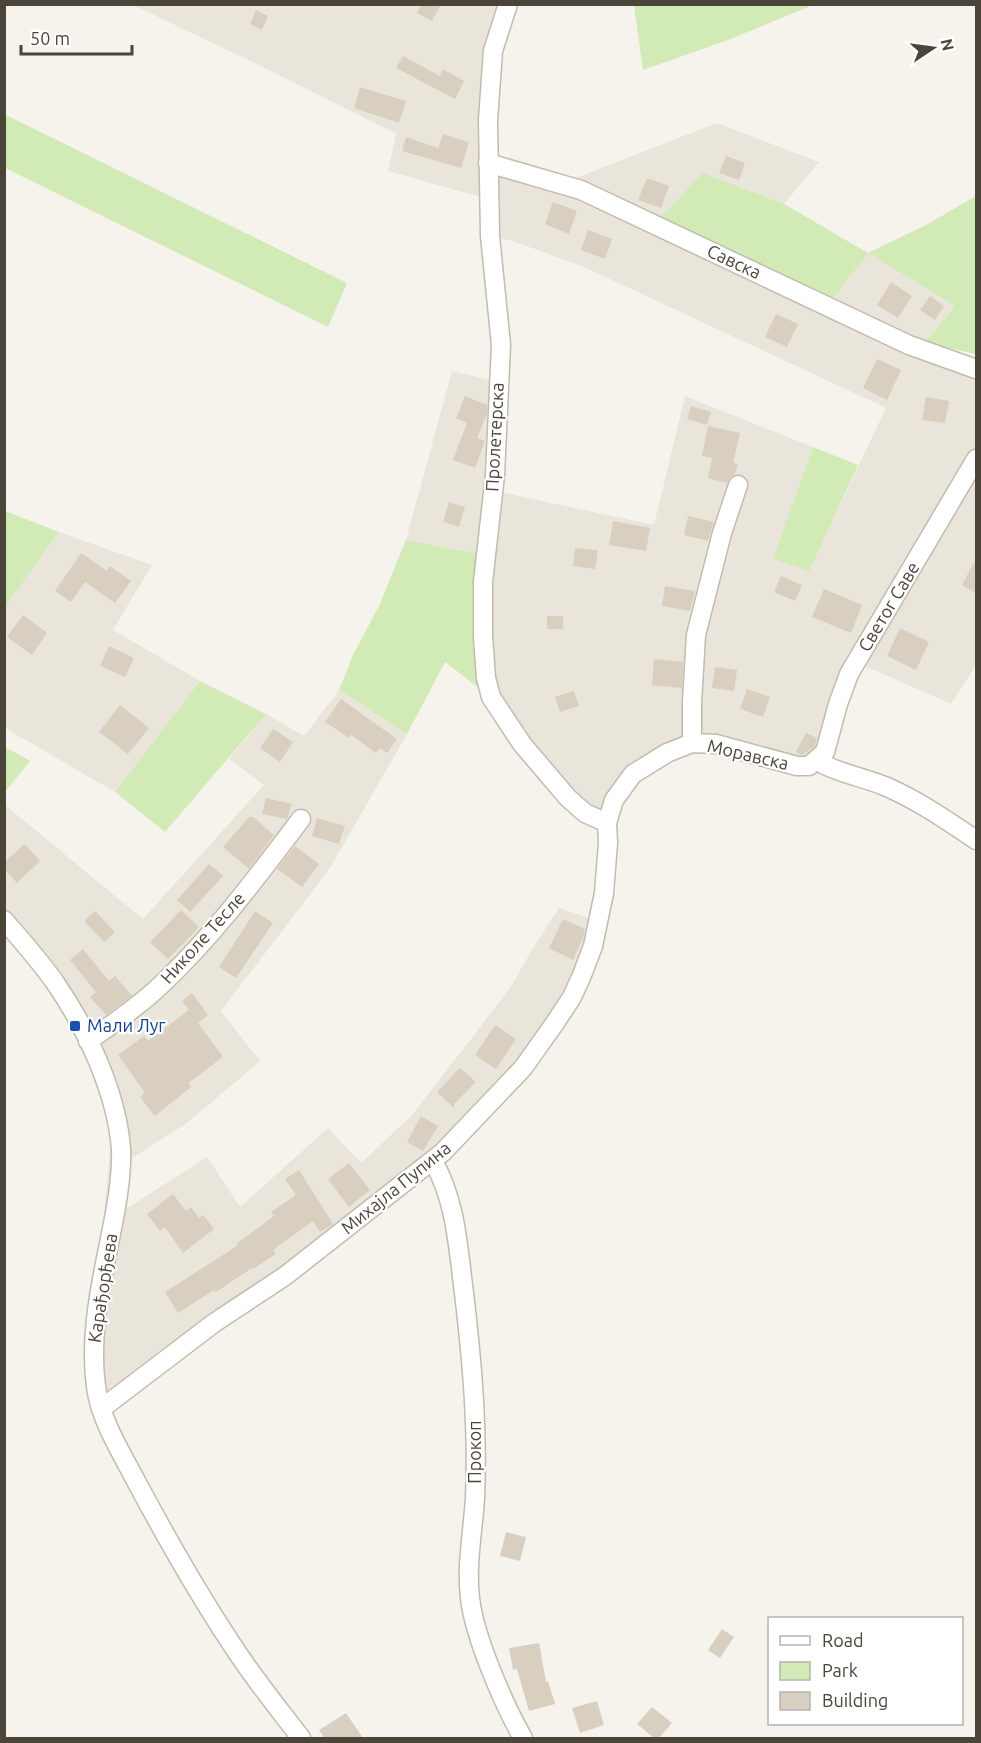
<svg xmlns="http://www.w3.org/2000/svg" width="981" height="1743" viewBox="0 0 981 1743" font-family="Ubuntu,sans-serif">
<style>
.residential{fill:#eae5da}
.green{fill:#d2eab5}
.building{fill:#d8cfc1}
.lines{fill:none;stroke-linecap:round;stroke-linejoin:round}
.minor-casing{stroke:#c2bbae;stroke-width:21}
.minor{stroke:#fff;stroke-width:18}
.transit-dot{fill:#1a4fb4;stroke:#fff;stroke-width:2}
.labels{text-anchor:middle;stroke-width:4.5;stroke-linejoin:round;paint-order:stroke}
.street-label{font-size:18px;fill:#4b4439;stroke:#fff}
.transit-label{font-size:18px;fill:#164399;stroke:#fff;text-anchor:start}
</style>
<rect width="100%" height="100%" fill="#f6f3ec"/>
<!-- residential -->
<g class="residential">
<path d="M133 5H508L498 32 488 163 573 179 717 123 819 162 784 204 703 173 868 253 955 306 925 343 976 369V665L951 704 856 662 817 761 692 743 633 774 607 823 585 813 491 697 486 555 406 540 452 371 498 382 500 492 654 525 685 396 813 447 773 559 809 570 886 408 584 267 513 241 498 238 488 199 388 171 396 134 269 70Z"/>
<path d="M59 532 152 565 113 630 200 681 115 792 5 728V607Z"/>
<path d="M339 690 407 734 330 868 221 1011 260 1061 187 1123 121 1165 115 1216 207 1157 240 1207 328 1128 361 1163 411 1116 464 1048 512 985 533 948 559 908 597 921 572 997 443 1152 101 1409 90 1408 83 1343 91 1282 103 1229 110 1149 120 1146 88 1041 5 920 4 804 143 919 264 785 229 759 266 714 304 736Z"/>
</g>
<!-- green -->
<g class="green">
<path d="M634 5V4L813 5 728 40 643 70Z"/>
<path d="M4 114 347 283 328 327 5 168Z"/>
<path d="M703 173 784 204 868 253 928 224 976 196V354L925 343 955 306 868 253 830 302 657 221Z"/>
<path d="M813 447 858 465 809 571 773 559Z"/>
<path d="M5 511 59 532 5 607Z"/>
<path d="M406 540 486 555 491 697 445 662 407 734 339 690 353 655 379 606Z"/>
<path d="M200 681 266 714 165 832 115 792Z"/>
<path d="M5 747 30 761 5 792Z"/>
</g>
<!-- building -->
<g class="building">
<path d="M422 4H441L432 21 417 13Z"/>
<path d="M256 10 268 16 262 30 250 24Z"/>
<path d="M403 56 440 76 443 69 464 81 455 99 396 68Z"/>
<path d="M360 87 406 101 399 123 354 108Z"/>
<path d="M443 134 469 142 461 168 402 151 406 137 438 148Z"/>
<path d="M726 156 745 163 739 180 719 173Z"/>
<path d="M647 178 669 186 661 208 638 200Z"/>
<path d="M553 202 577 211 569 234 545 224Z"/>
<path d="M588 230 612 239 605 259 581 250Z"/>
<path d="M891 282 912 296 898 318 877 305Z"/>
<path d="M930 296 944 306 935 320 920 310Z"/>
<path d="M776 314 798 324 787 347 765 337Z"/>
<path d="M877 359 901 370 887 400 863 388Z"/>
<path d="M465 396 487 405V414L477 438 485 441 475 468 453 460 467 423 456 418Z"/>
<path d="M926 397 949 401 945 423 922 420Z"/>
<path d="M691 406 711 412 707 425 687 419Z"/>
<path d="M708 426 740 433 733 463 738 464 735 474 730 477 727 483 708 478 712 458 702 456Z"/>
<path d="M449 502 465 507 459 527 443 522Z"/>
<path d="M688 516 714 522 708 541 684 535Z"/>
<path d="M613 521 650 528 646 551 609 545Z"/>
<path d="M575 548 598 550 595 569 573 566Z"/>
<path d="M81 553 107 571 110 566 131 581 115 603 85 582 71 602 55 591Z"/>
<path d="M976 558V593L962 585Z"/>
<path d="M781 576 802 585 795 601 774 592Z"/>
<path d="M665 586 695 591 690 611 662 606Z"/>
<path d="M824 589 862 605 851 633 812 617Z"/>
<path d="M23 615 47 633 32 655 7 637Z"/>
<rect x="547" y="616" width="16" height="13"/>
<path d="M900 628 929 642 916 670 887 656Z"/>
<path d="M109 646 134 658 125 677 100 666Z"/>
<path d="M654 659 683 662 682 688 652 685Z"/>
<path d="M715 667 737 670 734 691 712 688Z"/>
<path d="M747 689 770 697 763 717 740 709Z"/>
<path d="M574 691 579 706 560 712 555 697Z"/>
<path d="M341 699 397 739 387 753 380 748 376 753 351 735 349 738 325 722Z"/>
<path d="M120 705 149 728 128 754 99 732Z"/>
<path d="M273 729 293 742 280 762 260 748Z"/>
<path d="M806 733 817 738 815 746 802 755 796 752Z"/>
<path d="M266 798 292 804 287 819 262 814Z"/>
<path d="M249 817H253L274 835 249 869 223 847Z"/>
<path d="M317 818 345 826 339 844 312 836Z"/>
<path d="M25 844 40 861 17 883 4 869V862Z"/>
<path d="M295 846 319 864 302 887 277 869Z"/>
<path d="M209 864 223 876 190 912 177 900Z"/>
<path d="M181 910 199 927 168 959 150 942Z"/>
<path d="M95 911 115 932 104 942 84 921Z"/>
<path d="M255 911 273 923 236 978 219 967Z"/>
<path d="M563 919 585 929 583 938 573 960 549 948Z"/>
<path d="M83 949 109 981 115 976 132 996 106 1015 90 997 96 992 70 960Z"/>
<path d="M192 993 208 1015 198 1023 223 1057 188 1083 191 1087 155 1116 140 1097 145 1093 118 1055 144 1036 148 1041 189 1010 182 1001Z"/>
<path d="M495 1025 516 1039 496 1069 475 1055Z"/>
<path d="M460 1068 476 1082 454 1104V1108L437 1092Z"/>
<path d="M421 1116 438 1126 423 1151 407 1142Z"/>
<path d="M349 1163 370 1190 349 1207 328 1179Z"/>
<path d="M299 1170 333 1224 320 1232 313 1221 273 1250 276 1254 253 1269 252 1268 216 1292 214 1290 178 1313 165 1292 237 1246 236 1244 274 1216 271 1212 296 1195 285 1179Z"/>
<path d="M173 1194 186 1211 191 1207 199 1218 203 1215 214 1229 183 1253 165 1227 160 1231 147 1214Z"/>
<path d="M506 1532 526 1537 520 1561 500 1556Z"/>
<path d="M722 1629 734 1637 720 1658 708 1650Z"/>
<path d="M539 1643 546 1682 548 1681 555 1704 529 1711 517 1669 513 1670 509 1648Z"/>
<path d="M597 1701 604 1725 580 1733 572 1708Z"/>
<path d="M652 1707 672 1723 659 1738H654L637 1724Z"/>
<path d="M346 1713 363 1738H324L319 1730Z"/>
</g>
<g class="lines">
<defs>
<g id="minor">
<path d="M508 4 493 51 488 120 490 236 501 345 495 475 483 582V636L486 678 491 697 522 744 568 798 585 813 607 823"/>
<path d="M488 163 581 190 909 345 976 369"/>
<path d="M692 743V702L696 635 722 533 738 485"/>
<path d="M817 761C839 774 864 777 887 787 919 801 948 821 976 840"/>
<path d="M4 920C22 941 41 962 56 984 87 1029 117 1094 121 1149 122 1171 119 1191 115 1213 104 1272 87 1332 97 1393 103 1424 122 1454 136 1481 168 1541 202 1601 241 1658 260 1686 281 1712 301 1738"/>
<path d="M88 1041C113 1024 139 1006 161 985 214 935 257 877 301 819"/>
<path d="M433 1161C456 1201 458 1247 464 1293 472 1361 478 1429 475 1498 473 1531 466 1565 470 1598 474 1636 504 1705 523 1738"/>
<path d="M101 1409 214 1323 285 1276 443 1152 523 1068 555 1023 572 997 582 975 593 946 604 893 608 843 607 823 614 800 633 774 667 753 692 743 716 744 797 766H809L825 752 838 704 849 674 976 459"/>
</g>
</defs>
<!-- minor casing -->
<use href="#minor" class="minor-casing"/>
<!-- minor -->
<use href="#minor" class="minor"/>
</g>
<!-- markers -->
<rect class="transit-dot" x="69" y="1020" width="12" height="12" rx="3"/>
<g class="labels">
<!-- street labels -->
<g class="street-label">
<text transform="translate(734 262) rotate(25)" y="6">Савска</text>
<text transform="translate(495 437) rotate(-87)" y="6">Пролетерска</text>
<text transform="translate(889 607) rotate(-59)" y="6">Светог Саве</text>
<text transform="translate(748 755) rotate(13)" y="6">Моравска</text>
<text transform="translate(203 938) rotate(-48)" y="6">Николе Тесле</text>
<text transform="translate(396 1188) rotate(-39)" y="6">Михајла Пупина</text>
<text transform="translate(103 1288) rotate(-81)" y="6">Карађорђева</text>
<text transform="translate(475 1452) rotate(-90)" y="6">Прокоп</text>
</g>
<!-- transit labels -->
<g class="transit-label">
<text x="87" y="1032">Мали Луг</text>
</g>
</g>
<!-- border -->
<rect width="981" height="1743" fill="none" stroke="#4b4439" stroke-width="12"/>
<!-- legend -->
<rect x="768" y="1617" width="195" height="108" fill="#ffffff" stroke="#b7b4b0" stroke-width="1.5"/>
<rect x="780" y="1636" width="30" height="9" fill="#ffffff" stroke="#b7b4b0" stroke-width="1.5"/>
<text x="822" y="1647" font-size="18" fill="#4b4439">Road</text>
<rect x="780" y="1662" width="30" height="18" fill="#d2eab5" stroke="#b7b4b0" stroke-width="1.5"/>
<text x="822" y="1677" font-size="18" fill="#4b4439">Park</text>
<rect x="780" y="1692" width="30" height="18" fill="#d8cfc1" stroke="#b7b4b0" stroke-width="1.5"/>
<text x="822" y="1707" font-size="18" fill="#4b4439">Building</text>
<!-- north arrow -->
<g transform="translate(933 48) rotate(77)" stroke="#ffffff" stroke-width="4.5" paint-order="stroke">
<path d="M0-4.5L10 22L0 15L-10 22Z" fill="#4b4439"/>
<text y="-9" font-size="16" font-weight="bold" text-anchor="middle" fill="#4b4439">N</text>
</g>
<!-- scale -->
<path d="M21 45v9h111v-9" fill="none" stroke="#4b4439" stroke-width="3"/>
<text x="30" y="45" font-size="18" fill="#4b4439" stroke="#ffffff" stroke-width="4.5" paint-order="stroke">50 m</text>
</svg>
